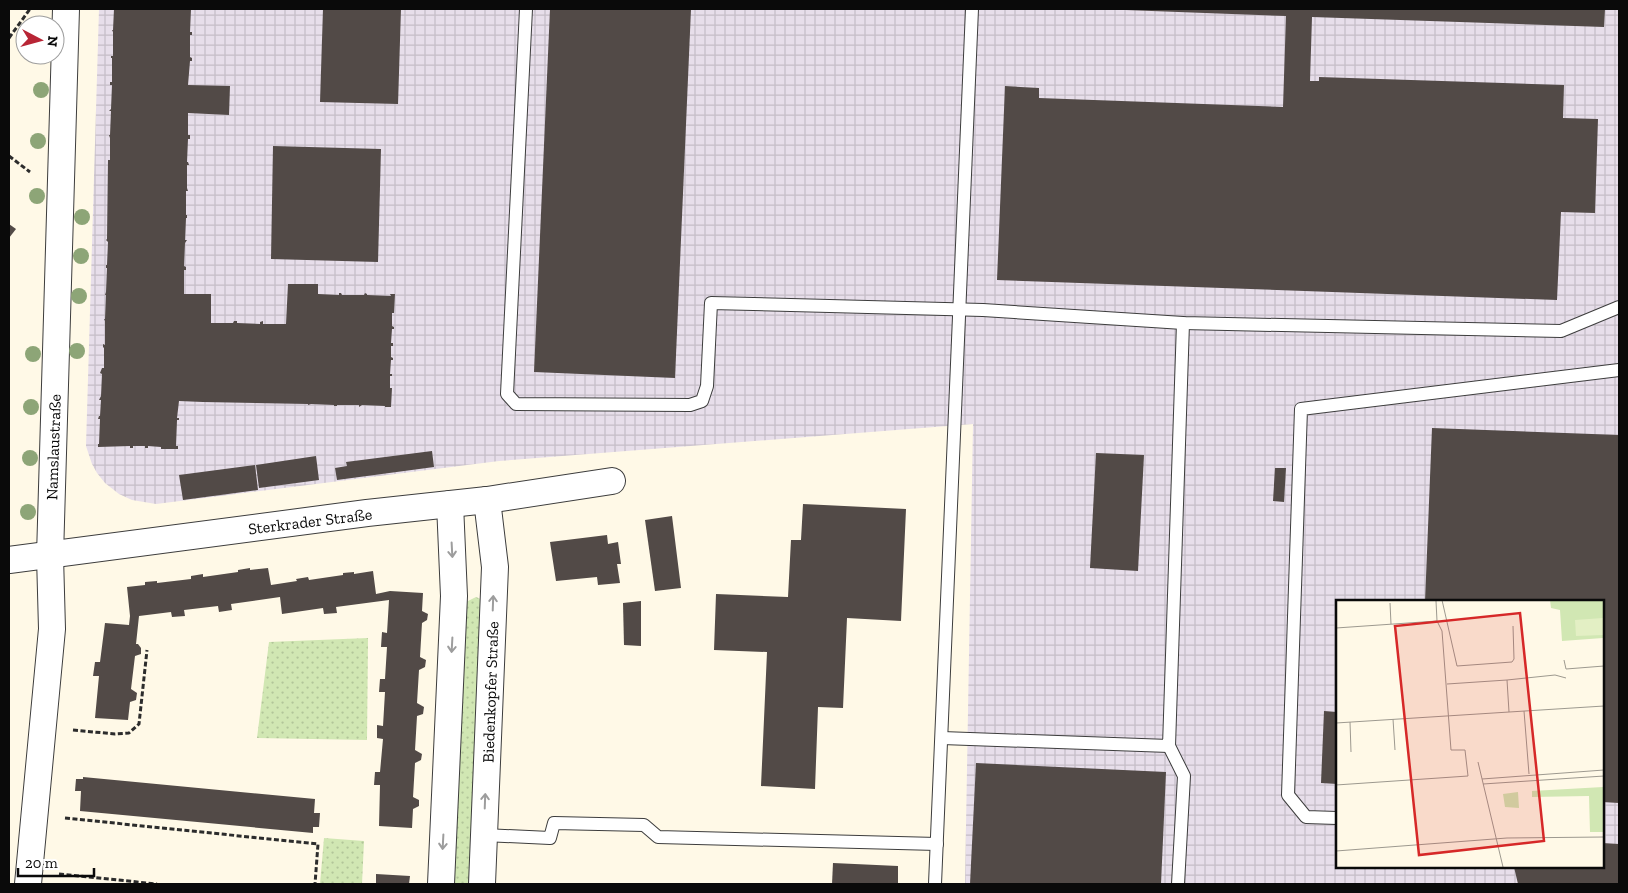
<svg xmlns="http://www.w3.org/2000/svg" width="1628" height="893" viewBox="0 0 1628 893" font-family="'Zilla Slab',serif">
<style>
.industrial{fill:url(#industrial-grid);fill-rule:evenodd}
.grass{fill:url(#grass-dots)}
.building{fill:#524a47}
.lines{fill:none;stroke-linecap:round;stroke-linejoin:round}
.service-casing{stroke:#3d3d3d;stroke-width:14}
.minor-casing{stroke:#3d3d3d;stroke-width:28}
.path{stroke:#2c2c2c;stroke-width:3;stroke-dasharray:5 2.5;stroke-linecap:butt}
.service{stroke:#fff;stroke-width:12}
.minor{stroke:#fff;stroke-width:26}
.tree{fill:#8da577}
.oneway{stroke:#9d9d9d}
.labels{text-anchor:middle;stroke-width:5;stroke-linejoin:round;paint-order:stroke}
.street-label{font-size:16px;fill:#0a0a0a;stroke:#fff}
.inset-road{fill:none;stroke:#9d998f;stroke-width:1}
.view{fill:#d62828;fill-opacity:0.15;stroke:#d62828;stroke-width:2.5}
.inset-edge{fill:none;stroke:#0a0a0a;stroke-width:2.5}
</style>
<defs>
<pattern id="industrial-grid" width="8" height="8" patternUnits="userSpaceOnUse" patternTransform="scale(1.25)"><rect width="8" height="8" fill="#e7deea"/><path d="M0 4h8M4 0v8" fill="none" stroke="#c5bdc7"/></pattern>
<pattern id="grass-dots" width="8" height="8" patternUnits="userSpaceOnUse" patternTransform="scale(1.25)"><rect width="8" height="8" fill="#d1e7b3"/><path d="M2 2h.1M6 6h.1" fill="none" stroke="#b2c599" stroke-width="1.8" stroke-linecap="round"/></pattern>
</defs>
<rect width="100%" height="100%" fill="#fff9e7"/>
<!-- industrial -->
<path class="industrial" d="M99 9H1619V884H965L973 424 499 461 156 504 132 500 119 494 105 483 97 473 92 464 86 446ZM1337 602H1602V867H1337Z"/>
<!-- grass -->
<g class="grass">
<path d="M476 597 483 600 476 884H452L466 602Z"/>
<path d="M368 638 367 740 257 738 269 642Z"/>
<path d="M324 838 364 841 362 884H320Z"/>
</g>
<!-- building -->
<g class="building">
<path d="M114 9H191L190 32H192V35H190V57L192 58V61H190L188 85 230 86 229 115 188 113V135H190V139H188L187 162H188L189 165H187V188L188 191H186V215H187V218H186L185 240H187L185 243 184 266 186 267V270H184V294H211V323H233L234 321H237V323L260 324V322L263 321V324H286L288 284H318V294L339 295V293H341L342 295H364L365 293 367 294V295L391 296 390 294H395L394 313H392V326L394 327V329H392L391 343H393V346H391V357L393 358V360H391L390 374H392V376H390V388H392L391 407H385V406L362 405 359 407V405H337V406H334V405L311 404 308 405V404L203 402 179 401 177 418H179V420H177L176 446H178V449H161V447L148 446V448H145V446H133V448H130V446L98 447V444H99L100 419H98L99 416H100L101 400H99L101 396 102 374 100 373 102 368H104V348L103 347V344L105 345V321L104 319H105L106 295H105L106 292 107 268H106V265H107L108 242 106 240 107 239 108 160H110V138L109 135H110L111 111H109L111 109 112 85H110V82H112V58H111V56H113V32L112 30H113Z"/>
<path d="M323 9H401L398 104 320 102Z"/>
<path d="M550 9H691L675 378 534 372Z"/>
<path d="M1125 9H1605L1604 27 1312 17 1310 81H1319V77L1564 85 1563 118 1598 119 1595 213 1561 212 1557 300 997 280 1005 86 1039 88V98L1283 107 1286 16 1125 10Z"/>
<path d="M273 146 381 149 378 262 271 259Z"/>
<path d="M9 224 16 229 9 238Z"/>
<path d="M1432 428 1619 435V803L1602 802V602H1425Z"/>
<path d="M432 451 434 467 337 480 335 468 347 466 346 462Z"/>
<path d="M1096 453 1144 455 1138 571 1090 568Z"/>
<path d="M316 456 319 480 259 488 256 465Z"/>
<path d="M255 465 258 490 183 500 179 475Z"/>
<path d="M1275 468H1286L1284 502 1273 501Z"/>
<path d="M803 504 906 509 901 621 847 618 843 708 818 707 815 789 761 786 767 652 714 650 716 594 788 597 791 540H801Z"/>
<path d="M672 516 681 588 655 591 645 520Z"/>
<path d="M607 535 608 544 618 542 621 564H617L620 583 598 585 597 577 556 581 550 542Z"/>
<path d="M250 568V570L268 568 271 585 297 581 296 579 308 577 309 580 343 575V573L354 572V574L373 571 376 594 390 591 423 593 422 611 428 614 427 620 422 623 420 657 426 660 425 667 419 670 417 703 424 707 423 714 417 716 415 750 422 754 421 760 415 763 413 797 419 800V806L413 809 412 828 379 826 380 785H374L375 772H380L383 739 377 738V725L383 726 385 692H379L380 679H385L387 647H381L382 632 387 633 389 600 336 607 337 613 324 614 323 608 282 614 280 597 231 604 232 610 219 612 218 606 184 610 185 616 172 617 171 612 139 616 136 644H138L141 648V654L135 656 131 689 137 693 136 700 130 702 128 720 95 718 99 676H93L95 662H100L105 623 129 625 130 616 127 587 145 585V582L157 581V583L191 579V576L203 574V577L238 572V570Z"/>
<path d="M641 601V646L624 645 623 603Z"/>
<path d="M1324 711 1337 712V784L1321 783Z"/>
<path d="M976 763 1166 772 1161 884H970Z"/>
<path d="M83 777 315 799 314 813H320L319 827H313V833L80 811 81 791H75L76 779H83Z"/>
<path d="M1602 843 1619 844V884H1518L1514 867H1602Z"/>
<path d="M833 863 898 866V884H832Z"/>
<path d="M376 874 410 876 409 884H376Z"/>
</g>
<g class="lines">
<defs>
<g id="service">
<path d="M526 9 507 394 516 404 690 405 702 401 707 386 711 303 983 310 1183 323 1561 331 1619 307"/>
<path d="M942 738 1169 746 1183 323"/>
<path d="M1169 746 1184 776 1178 884"/>
<path d="M1337 818 1306 817 1288 795 1301 409 1619 370"/>
<path d="M484 835 550 838 554 823 644 825 658 837 937 844"/>
<path d="M935 884 972 9"/>
</g>
<g id="minor">
<path d="M9 560 367 513 487 500 612 481"/>
<path d="M28 884 52 629 50 556 66 9"/>
<path d="M441 884 454 596 450 504"/>
<path d="M482 884 495 567 487 500"/>
</g>
</defs>
<!-- service casing -->
<use href="#service" class="service-casing"/>
<!-- minor casing -->
<use href="#minor" class="minor-casing"/>
<!-- path -->
<g class="path">
<path d="M9 38 30 9"/>
<path d="M9 156 30 172"/>
<path d="M73 730 115 734 129 733 139 724 147 650"/>
<path d="M65 818 318 844 315 884"/>
<path d="M59 874 157 884"/>
</g>
<!-- service -->
<use href="#service" class="service"/>
<!-- minor -->
<use href="#minor" class="minor"/>
</g>
<!-- trees -->
<g class="tree">
<circle cx="41" cy="90" r="8"/>
<circle cx="38" cy="141" r="8"/>
<circle cx="37" cy="196" r="8"/>
<circle cx="82" cy="217" r="8"/>
<circle cx="81" cy="256" r="8"/>
<circle cx="79" cy="296" r="8"/>
<circle cx="77" cy="351" r="8"/>
<circle cx="33" cy="354" r="8"/>
<circle cx="31" cy="407" r="8"/>
<circle cx="30" cy="458" r="8"/>
<circle cx="28" cy="512" r="8"/>
</g>
<!-- one-way arrows -->
<defs><path id="oneway-shaft" d="M-6 0H5M1.5-3L5.5 0L1.5 3" fill="none" stroke-width="1.6" stroke-linecap="round" stroke-linejoin="round" transform="scale(1.25)"/></defs>
<g class="oneway">
<use href="#oneway-shaft" transform="translate(452 550) rotate(87)"/>
<use href="#oneway-shaft" transform="translate(493 603) rotate(-88)"/>
<use href="#oneway-shaft" transform="translate(452 645) rotate(93)"/>
<use href="#oneway-shaft" transform="translate(485 801) rotate(-88)"/>
<use href="#oneway-shaft" transform="translate(443 842) rotate(93)"/>
</g>
<g class="labels">
<!-- street labels -->
<g class="street-label">
<text transform="translate(53 447) rotate(-88)" y="6">Namslaustraße</text>
<text transform="translate(310 521) rotate(-7)" y="6">Sterkrader Straße</text>
<text transform="translate(490 692) rotate(-88)" y="6">Biedenkopfer Straße</text>
</g>
</g>
<!-- overview -->
<g transform="translate(1336 600)">
<rect width="268" height="268" fill="#fff9e7"/>
<path d="M214 0H267V38L226 41 224 10 215 8ZM267 187V232H254L253 196 196 197V191ZM182 192 183 208 169 207 167 194Z" fill="#d1e7b3"/>
<path d="M267 18V35L240 36 239 20Z" fill="#e3efc4"/>
<path class="inset-road" d="M106 0 121 66 176 62 178 59 177 26M100 1 101 21M54 3 55 24M0 28 101 21 106 31 115 150H129L132 176 0 185M228 60 230 69 268 66M171 80 219 75 230 78M111 84 171 80 173 112M188 111 193 174M57 119 59 150M14 122 15 152M0 123 268 106M142 162 167 267M146 179 268 170M147 184 268 176M0 251 171 238 268 237"/>
<path class="view" d="M184 13 208 241 83 255 59 26Z"/>
<rect width="268" height="268" class="inset-edge"/>
</g>
<!-- border -->
<rect width="1628" height="893" fill="none" stroke="#0a0a0a" stroke-width="20"/>
<!-- north arrow -->
<g transform="translate(40 40) rotate(96)"><circle r="24" fill="#ffffff" stroke="#9d9d9d"/>
<path d="M0-4L9 19L0 12L-9 19Z" fill="#b82535"/>
<text y="-8" font-size="14" font-weight="bold" text-anchor="middle" fill="#0a0a0a">N</text>
</g>
<!-- scale -->
<path d="M18 868v8h76v-8" fill="none" stroke="#0a0a0a" stroke-width="2.5"/>
<text x="25" y="868" font-size="15" fill="#0a0a0a" stroke="#ffffff" stroke-width="4" paint-order="stroke">20 m</text>
</svg>
